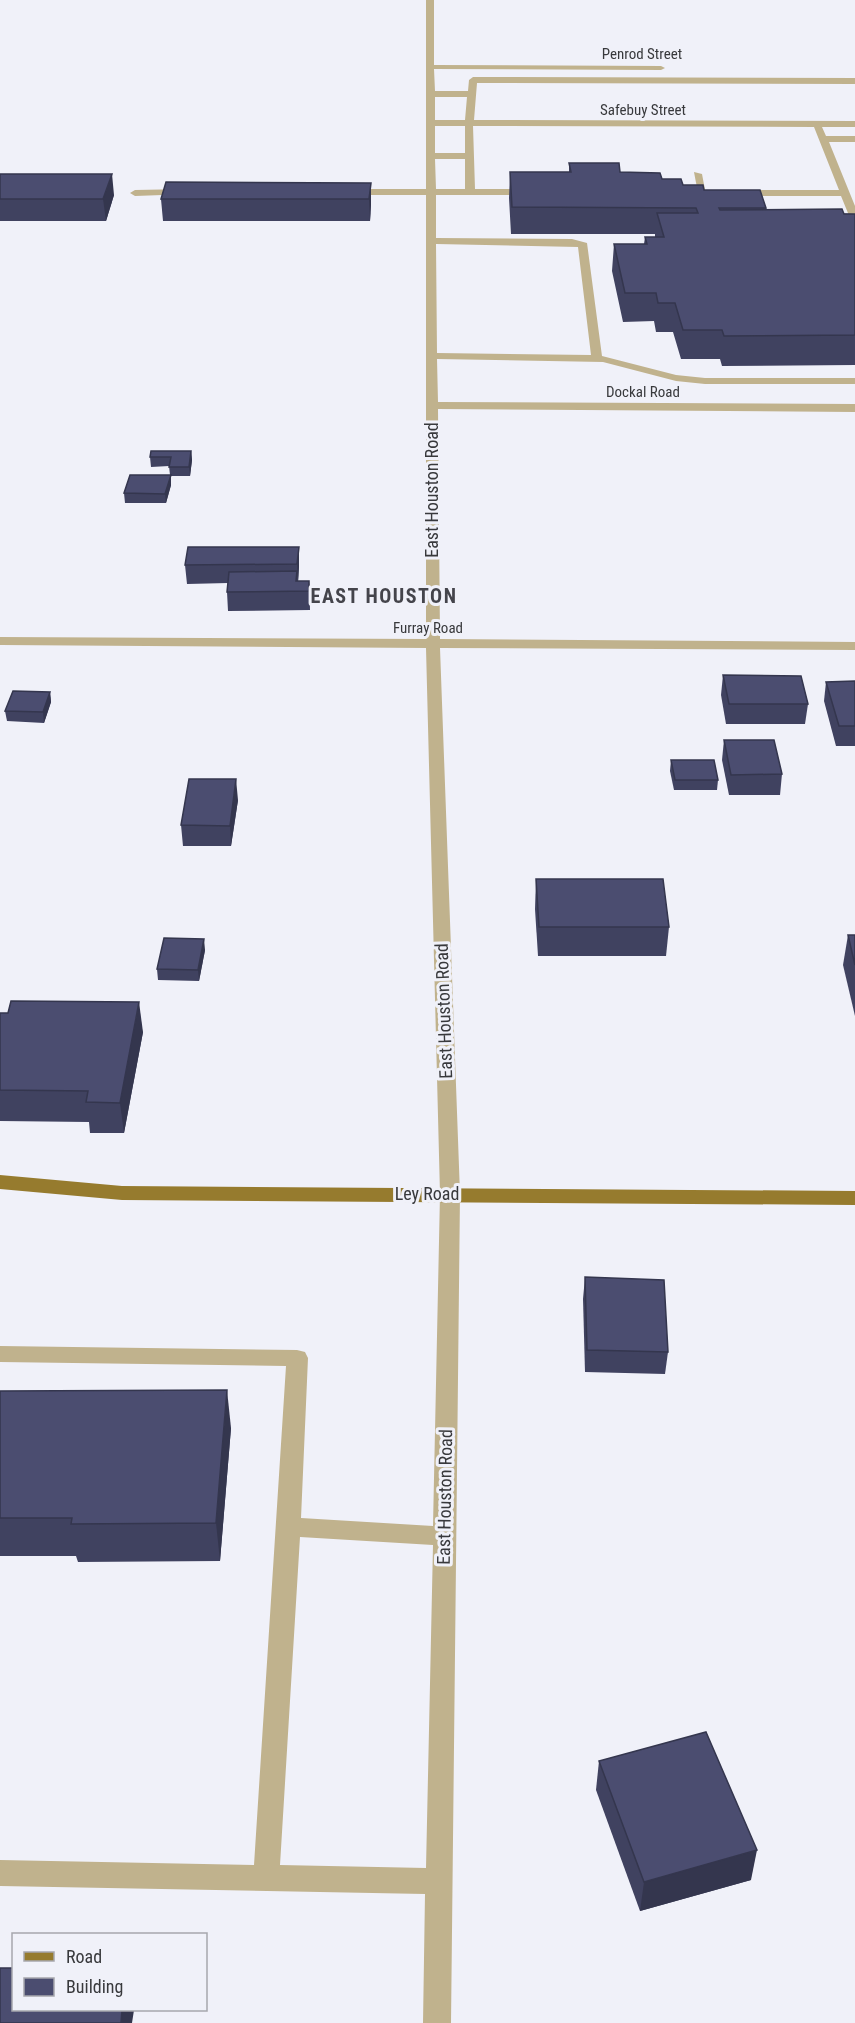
<svg xmlns="http://www.w3.org/2000/svg" width="855" height="2023" viewBox="0 0 855 2023" font-family="'Roboto Condensed',sans-serif">
<style>
.lines{fill:none;stroke-linecap:round;stroke-linejoin:round}
.minor{fill:#c0b28d;fill-rule:evenodd}
.major{fill:#967b2e;fill-rule:evenodd}
.wall{fill:#404260}
.shaded-wall{fill:#34364e}
.building{fill:#4b4d70;stroke:#34364e;stroke-width:1.5}
.labels{text-anchor:middle;stroke-width:6;stroke-linejoin:round;paint-order:stroke}
.far-street-label{font-size:15px;fill:#38393c;stroke:#f0f1f9}
.street-label{font-size:18px;fill:#38393c;stroke:#f0f1f9}
.far-district-label{font-size:20px;font-weight:bold;letter-spacing:1.5px;fill:#44444b;stroke:#f0f1f9}
</style>
<rect width="100%" height="100%" fill="#f0f1f9"/>
<g class="lines">
<!-- minor -->
<g class="minor">
<path d="M426 0H434V65L661 66 665 68 661 70 434 69 435 91H468L469 80 473 77 855 78V84L477 83 474 120 855 121V127H822L826 136H855V142H829L855 206V221L850 218 841 196H736L731 193 736 190H839L814 127 473 126 475 189H532L537 192 532 195H436V238L572 239 587 243 602 356 676 375 705 378H855V384H705L676 381 603 362 437 359 438 402 855 404V412L438 409 440 639 855 642V650L440 648 460 1194 451 2023H423L425 1894 0 1886V1860L254 1865 286 1366 0 1362V1346L297 1350 305 1352 308 1358 301 1518 433 1526 440 1194 426 648 0 645V637L426 639V195H346L341 192 346 189H426ZM435 97H467L465 120H435ZM435 126H465V153H435ZM435 159H465V189H436ZM436 244 578 247 591 355 437 353ZM300 1537 433 1545 426 1868 280 1865Z"/>
<path d="M694 172 702 174 706 195 698 193Z"/>
<path d="M187 189 190 190V194L135 196 130 193 135 190Z"/>
</g>
<!-- major -->
<path class="major" d="M0 1175 122 1186 855 1191V1205L122 1200 0 1189Z"/>
</g>
<!-- wall -->
<g class="wall">
<path d="M569 163 662 179 766 208V210L855 214V365L722 366 720 359H681L673 332H656L654 321 623 322 612 271 614 244H644L645 237H655V234H511L509 198 510 172H569Z"/>
<path d="M0 174 114 195 106 221H0Z"/>
<path d="M371 183V204L370 221H163L161 199Z"/>
<path d="M191 451 192 460 190 476H171V485L166 503H125L124 493 170 475 169 466 151 467 150 457Z"/>
<path d="M299 547V566L298 581H309L310 610 228 611 227 592 228 583 187 584 185 565Z"/>
<path d="M723 675 808 704 805 724H726L721 695Z"/>
<path d="M855 681V746H836L824 701 826 682Z"/>
<path d="M50 692 51 702 44 723 7 721 5 711Z"/>
<path d="M724 740 782 774 780 795H729L722 760Z"/>
<path d="M671 760 718 780 717 790H674L670 771Z"/>
<path d="M238 800 231 846H183L181 825Z"/>
<path d="M536 879 669 927 666 956H538L535 909Z"/>
<path d="M848 935H855V1016L843 965Z"/>
<path d="M205 950 199 981 158 980 157 969Z"/>
<path d="M0 1013 143 1032 124 1133H90L89 1122 0 1121Z"/>
<path d="M585 1277 668 1352 665 1374 585 1372 583 1299Z"/>
<path d="M0 1391 231 1428 220 1561 78 1562 76 1556H0Z"/>
<path d="M599 1761 751 1880 640 1911 596 1790Z"/>
</g>
<!-- shaded-wall -->
<g class="shaded-wall">
<path d="M112 174 114 195 106 221 103 199Z"/>
<path d="M371 183V204L370 221 369 199Z"/>
<path d="M191 451 192 460 190 476 189 467Z"/>
<path d="M171 475V485L166 503 165 494Z"/>
<path d="M299 547V566L298 583 297 564Z"/>
<path d="M309 581 310 600V610L309 591Z"/>
<path d="M50 692 51 702 44 723 43 712Z"/>
<path d="M236 779 238 800 231 846 230 826Z"/>
<path d="M204 939 205 950 199 981 198 970Z"/>
<path d="M139 1002 143 1032 124 1133 120 1103Z"/>
<path d="M227 1390 231 1428 220 1561 216 1523Z"/>
<path d="M757 1850 751 1880 640 1911 644 1882Z"/>
<path d="M122 2010H134L132 2023H121Z"/>
</g>
<!-- building -->
<g class="building">
<path d="M569 163H619L620 172 660 173 662 179H681L683 185H703L704 190H760L766 208H719L720 210 842 209 844 214H855V335L724 336 722 330H683L675 303H658L656 293H625L614 244H647L645 237H664L657 213H698L696 208 512 207 510 172H571Z"/>
<path d="M0 174H112L103 199H0Z"/>
<path d="M166 182 371 183 369 199H161Z"/>
<path d="M151 451H191L189 467H169L171 457H150Z"/>
<path d="M130 475H171L165 494 124 493Z"/>
<path d="M188 547H299L297 564 185 565Z"/>
<path d="M297 571 296 581H309V591L227 592 229 572Z"/>
<path d="M723 675 801 676 808 704H729Z"/>
<path d="M855 681V726H839L826 682Z"/>
<path d="M13 691 50 692 43 712 5 711Z"/>
<path d="M724 740H774L782 774 731 775Z"/>
<path d="M671 760H714L718 780H675Z"/>
<path d="M189 779H236L230 826 181 825Z"/>
<path d="M536 879H663L669 927H539Z"/>
<path d="M848 935H855V965Z"/>
<path d="M164 938 204 939 198 970 157 969Z"/>
<path d="M11 1001 139 1002 120 1103 86 1102 88 1091 0 1090V1013H8Z"/>
<path d="M585 1277 664 1280 668 1352 587 1350Z"/>
<path d="M227 1390 216 1523 71 1524 72 1518H0V1391Z"/>
<path d="M706 1732 757 1850 644 1882 599 1761Z"/>
<path d="M0 1968H14V2010H122L121 2023H0Z"/>
</g>
<g class="labels">
<!-- far-street labels -->
<g class="far-street-label">
<text x="642" y="59">Penrod Street</text>
<text x="643" y="115">Safebuy Street</text>
<text x="643" y="397">Dockal Road</text>
<text x="428" y="633">Furray Road</text>
</g>
<!-- street labels -->
<g class="street-label">
<text transform="translate(432 490) rotate(-90)" y="6">East Houston Road</text>
<text transform="translate(444 1011) rotate(-92)" y="6">East Houston Road</text>
<text x="427" y="1200">Ley Road</text>
<text transform="translate(445 1497) rotate(-89)" y="6">East Houston Road</text>
</g>
<!-- far-district labels -->
<g class="far-district-label">
<text x="384" y="603">EAST HOUSTON</text>
</g>
</g>
<!-- legend -->
<rect x="12" y="1933" width="195" height="78" fill="#f0f1f9" stroke="#a6a7ad" stroke-width="1.5"/>
<rect x="24" y="1952" width="30" height="9" fill="#967b2e" stroke="#a6a7ad" stroke-width="1.5"/>
<text x="66" y="1963" font-size="18" fill="#38393c">Road</text>
<rect x="24" y="1978" width="30" height="18" fill="#4b4d70" stroke="#a6a7ad" stroke-width="1.5"/>
<text x="66" y="1993" font-size="18" fill="#38393c">Building</text>
</svg>
